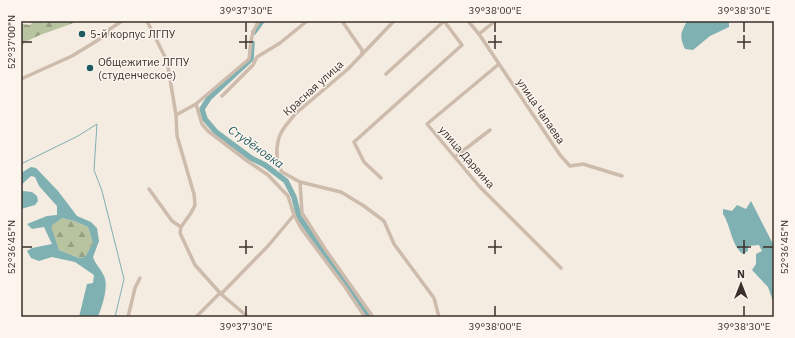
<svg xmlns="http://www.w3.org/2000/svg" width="795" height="338" viewBox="0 0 795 338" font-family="'IBM Plex Sans',sans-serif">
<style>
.forest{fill:url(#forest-firs)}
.water{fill:#7fb0b2;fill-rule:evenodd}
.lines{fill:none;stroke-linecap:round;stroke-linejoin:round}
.stream{stroke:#7fb0b2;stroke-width:1}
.river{stroke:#7fb0b2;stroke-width:5.5}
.minor{stroke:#cdbbac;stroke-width:3.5}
.ticks{fill:none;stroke:#3b302b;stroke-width:1.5}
.poi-dot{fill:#1f5a5e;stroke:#fbf5ee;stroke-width:1.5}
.labels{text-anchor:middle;stroke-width:3;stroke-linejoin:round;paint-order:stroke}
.poi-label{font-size:11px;fill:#3b302b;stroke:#fbf5ee;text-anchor:start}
.street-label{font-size:11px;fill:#3b302b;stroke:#fbf5ee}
.water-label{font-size:12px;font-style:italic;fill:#1f5a5e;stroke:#fbf5ee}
.neatline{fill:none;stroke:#3b302b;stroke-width:1.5}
.ticks-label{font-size:10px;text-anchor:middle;fill:#3b302b}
</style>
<defs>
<pattern id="forest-firs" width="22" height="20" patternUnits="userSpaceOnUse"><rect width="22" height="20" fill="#b8c4a0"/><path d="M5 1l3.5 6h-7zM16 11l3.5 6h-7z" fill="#97a083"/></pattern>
</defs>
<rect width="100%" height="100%" fill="#f4ebe1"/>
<!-- forest -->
<g class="forest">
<path d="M34 21H42L44 23 52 21H79L40 35 25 42 21 48V24L30 25Z"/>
<path d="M62 218 74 221 88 227 93 243 85 257 79 258 59 250 50 226Z"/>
</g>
<!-- water -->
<g class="water">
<path d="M687 21H729V27L710 36 693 50 685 49C679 35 681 33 687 21Z"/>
<path d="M31 167 36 168 58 191 77 216 91 222 97 228 99 241 93 257C95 264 101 269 104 276 109 287 102 306 98 317H79L87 284 93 283 94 275 75 262 52 257 39 261 31 258 27 251 32 248 52 244 44 227 32 229 27 224 47 216 57 215V206L39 186 35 177 31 176 21 185V173ZM62 218 74 221 88 227 93 243 85 257 79 258 59 250 51 226Z"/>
<path d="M21 190 23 191 32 192 37 196 38 201 35 205 21 209Z"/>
<path d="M751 201 774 246V304L768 287 752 270 756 264V254L762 251 759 245 748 246V251L743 254C731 245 731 226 723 214V209L732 211 737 205 746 209Z"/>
</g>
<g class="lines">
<!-- stream -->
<g class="stream">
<path d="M21 164 78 136 97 124 94 170 102 191 124 279 115 317"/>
<path d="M21 313 24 317"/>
</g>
<!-- river -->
<g class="river">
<path d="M254 32 262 21"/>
<path d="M252 43 251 59 209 98 202 109 205 119 216 132 251 158 265 165 286 181 294 197 299 217 369 317"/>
</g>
<!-- minor -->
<g class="minor">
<path d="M147 21 167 61 176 115 177 136 194 194 195 205 191 213 181 227 180 233 195 265 221 294 248 317"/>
<path d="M259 21C250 34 251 44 249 59L196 104 202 124 208 131 246 160 268 175 288 196 294 215 301 228 345 287 365 317"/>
<path d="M342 21 362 50V55"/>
<path d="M394 21 348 69 295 114C290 121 283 127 280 135 276 145 275 162 282 172L300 182 341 192 364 206 384 221 394 244 434 298 439 317"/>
<path d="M468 21 479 34 560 155 570 166 583 164 622 176"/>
<path d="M479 34 495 21"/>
<path d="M499 64 427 124 479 186 561 268"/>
<path d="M386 74 444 21"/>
<path d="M21 79 72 56 108 34 110 29 122 21"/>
<path d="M222 96 253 65 257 57 280 43 307 21"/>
<path d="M176 115 196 104"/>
<path d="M455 157 490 130"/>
<path d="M381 178 364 162 354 142 462 45 444 21"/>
<path d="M300 182 302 213 325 249 373 317"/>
<path d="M149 189 172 221 181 227"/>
<path d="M221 294 268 246 294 215"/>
<path d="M128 317 135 288 140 278"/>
<path d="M196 317 220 293"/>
</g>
</g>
<!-- ticks -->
<path class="ticks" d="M246 22V32M495 22V32M744 22V32M246 35V49M495 35V49M744 35V49M22 42H32M239 42H253M488 42H502M737 42H751M246 240V254M495 240V254M744 240V254M22 247H32M239 247H253M488 247H502M737 247H751M763 247H773M246 306V316M495 306V316M744 306V316"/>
<!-- markers -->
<g class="poi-dot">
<circle cx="82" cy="34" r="4"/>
<circle cx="90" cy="68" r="4"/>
</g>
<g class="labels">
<!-- poi labels -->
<g class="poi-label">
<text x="90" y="38">5-й корпус ЛГПУ</text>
<text x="98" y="66">Общежитие ЛГПУ<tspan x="98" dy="13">(студенческое)</tspan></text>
</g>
<!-- street labels -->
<g class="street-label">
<text transform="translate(313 88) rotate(-42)" y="4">Красная улица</text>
<text transform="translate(541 111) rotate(56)" y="4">улица Чапаева</text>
<text transform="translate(467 157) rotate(49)" y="4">улица Дарвина</text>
</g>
<!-- water labels -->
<g class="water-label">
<text transform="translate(256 147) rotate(35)" y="4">Студёновка</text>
</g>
</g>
<!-- border -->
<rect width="795" height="338" fill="none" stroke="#fbf5ee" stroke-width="44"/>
<!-- north arrow -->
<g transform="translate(741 284)" stroke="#fbf5ee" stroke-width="3" paint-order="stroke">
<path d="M0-3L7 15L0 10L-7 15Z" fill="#3b302b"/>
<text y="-6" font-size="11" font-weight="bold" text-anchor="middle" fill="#3b302b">N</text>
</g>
<rect x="22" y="22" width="751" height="294" class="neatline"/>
<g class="ticks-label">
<text x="246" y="14">39°37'30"E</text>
<text x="495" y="14">39°38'00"E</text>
<text x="744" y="14">39°38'30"E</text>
<text transform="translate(11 42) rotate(-90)" y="4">52°37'00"N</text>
<text transform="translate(11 247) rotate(-90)" y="4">52°36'45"N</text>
<text transform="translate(784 247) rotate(-90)" y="4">52°36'45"N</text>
<text x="246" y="330">39°37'30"E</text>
<text x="495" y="330">39°38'00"E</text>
<text x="744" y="330">39°38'30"E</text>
</g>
</svg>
